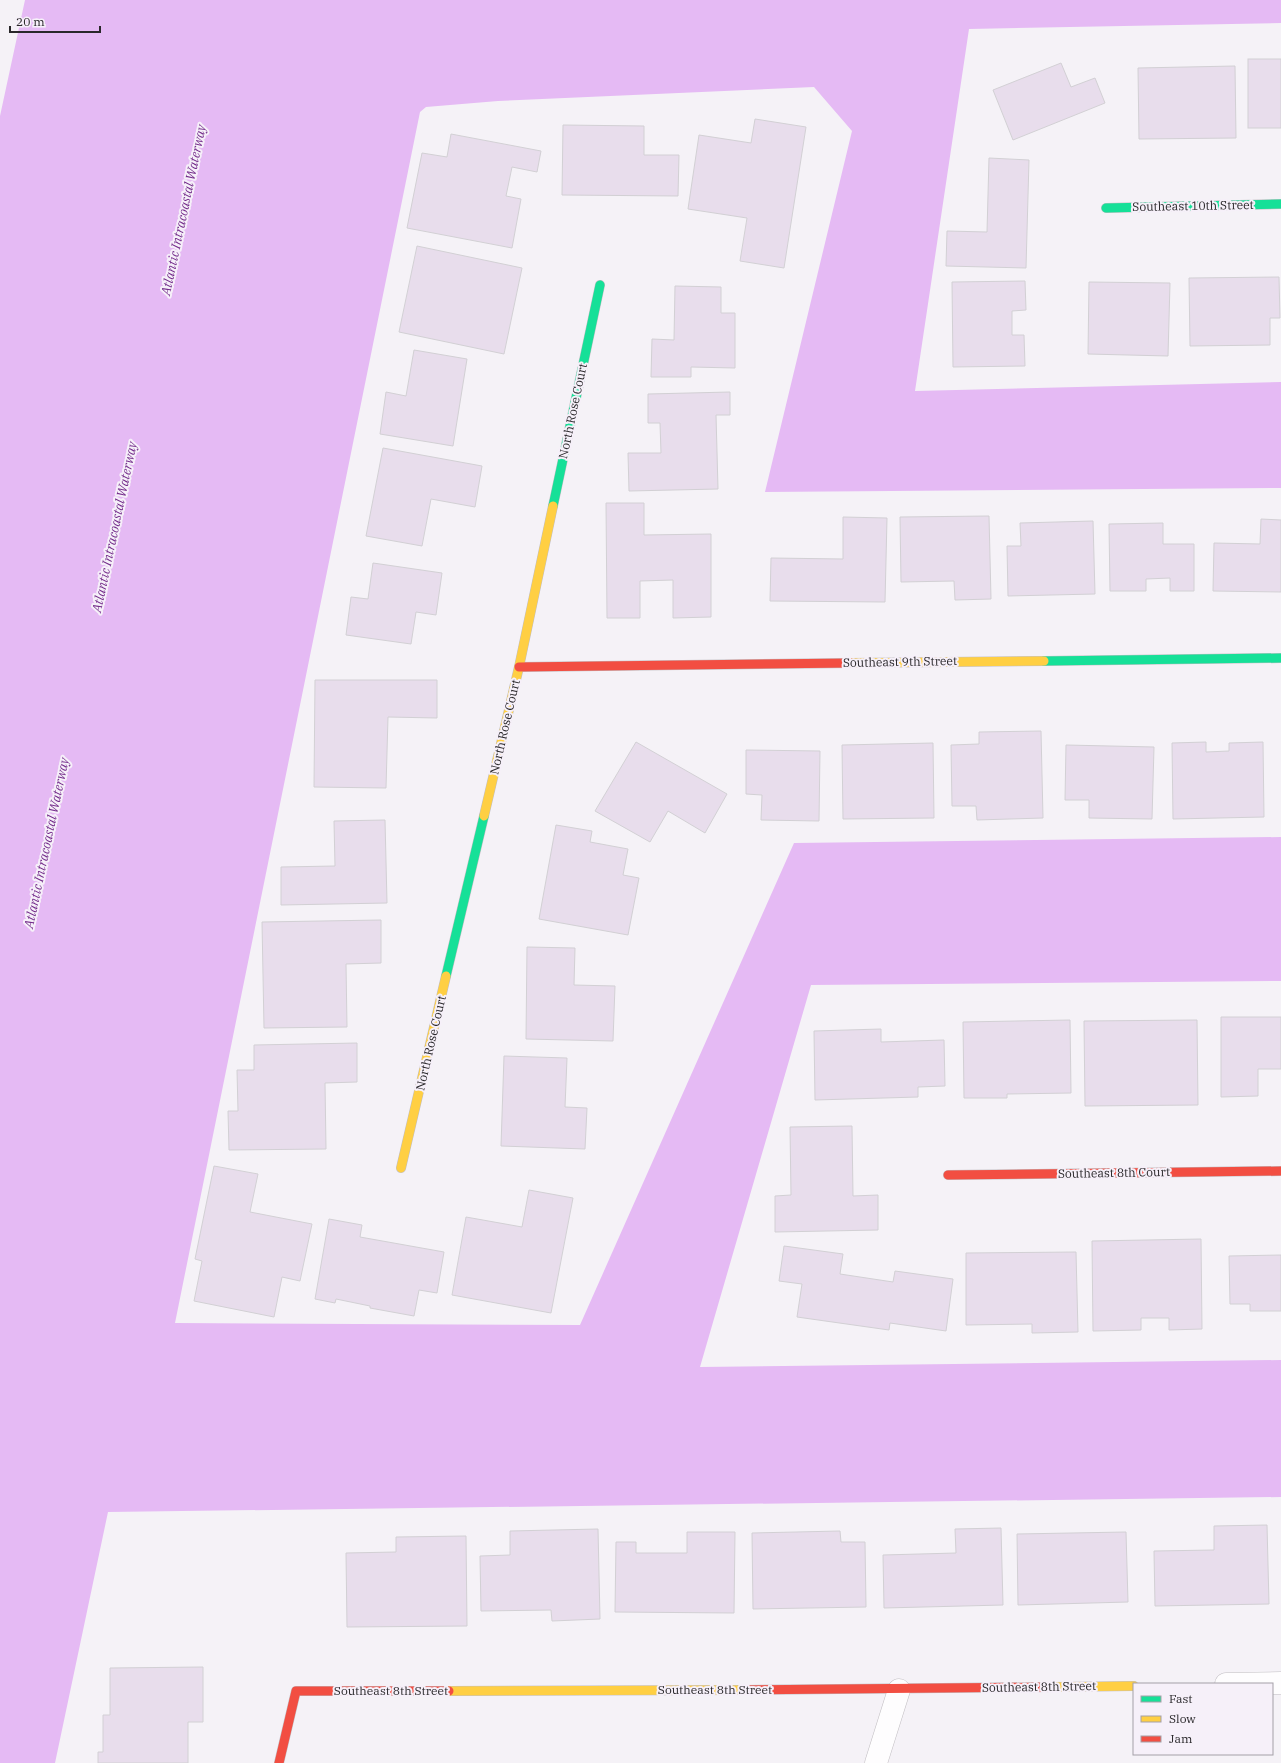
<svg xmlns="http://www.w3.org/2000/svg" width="1281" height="1763" viewBox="0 0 1281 1763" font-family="'IBM Plex Serif',serif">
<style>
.water{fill:#e5baf4}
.building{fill:#e8ddec;stroke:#d2d0d4}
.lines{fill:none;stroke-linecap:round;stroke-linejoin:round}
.street-casing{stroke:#c1bec2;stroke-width:23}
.fast-casing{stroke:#c1bec2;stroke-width:10}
.slow-casing{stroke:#c1bec2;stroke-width:10}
.jam-casing{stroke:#c1bec2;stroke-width:10}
.street{stroke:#fefdfe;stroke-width:22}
.fast{stroke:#16e098;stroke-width:9}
.slow{stroke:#ffcf43;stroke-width:9}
.jam{stroke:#f24e42;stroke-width:9}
.labels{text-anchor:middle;stroke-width:4;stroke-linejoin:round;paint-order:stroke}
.street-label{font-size:12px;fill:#2a282b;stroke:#f6f0f9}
.water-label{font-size:13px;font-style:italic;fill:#742d8b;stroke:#f6f0f9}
</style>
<rect width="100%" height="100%" fill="#f5f2f7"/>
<!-- water -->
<path class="water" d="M25 0H1281V23L969 29 915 391 1281 382V488L765 492 852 131 814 87 498 101 426 107 420 112 175 1323 580 1325 794 843 1281 837V981L811 985 700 1367 1281 1360V1497L108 1512 55 1763H0V116Z"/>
<!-- building -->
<g class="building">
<rect x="1248" y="59" width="33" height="69"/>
<path d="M1061 63 1071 87 1095 78 1105 103 1013 140 993 90Z"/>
<path d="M1235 66 1236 138 1139 139 1138 68Z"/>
<path d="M755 119 806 127 784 268 740 261 747 218 688 209 699 135 751 143Z"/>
<path d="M563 125 644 126V155H679L678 196 562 195Z"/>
<path d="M451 134 541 151 537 172 512 167 506 196 521 199 512 248 407 228 422 153 447 157Z"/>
<path d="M989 158 1029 160 1026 268 946 266 947 231 987 232Z"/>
<path d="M417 246 522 268 504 354 399 332Z"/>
<path d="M1279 277 1280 318H1270V345L1190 346 1189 278Z"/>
<path d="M1025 281 1026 310 1012 311V335H1024L1025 366 953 367 952 282Z"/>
<path d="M1089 282 1170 283 1168 356 1088 354Z"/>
<path d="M675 286 721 287V313H735V368L691 367V377H651L652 339 674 340Z"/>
<path d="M414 350 467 359 453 446 380 434 386 392 406 396Z"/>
<path d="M730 392V415H716L718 489 629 491 628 453H661L660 423H648V394Z"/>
<path d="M383 448 482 466 475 507 431 499 422 546 366 536Z"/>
<path d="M606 503H644V535L711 534V617L673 618V580L640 581V618H607Z"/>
<path d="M989 516 991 599 955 600 954 581 901 582 900 517Z"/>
<path d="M843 517 887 518 885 602 770 601 771 558 843 559Z"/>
<path d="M1261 519 1281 520V592L1213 591 1214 543 1260 544Z"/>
<path d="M1093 521 1095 594 1008 596 1007 546H1021L1020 523Z"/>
<path d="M1163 523V544H1194V591H1170V578L1146 579V591H1110L1109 524Z"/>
<path d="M373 563 442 573 436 615 416 612 411 644 346 635 351 597 368 599Z"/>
<path d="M315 680H437V718L388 717 386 788 314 787Z"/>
<path d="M1041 731 1043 818 977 820 976 806H952L951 745 979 744V732Z"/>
<path d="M636 742 727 794 705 833 668 811 650 842 595 811Z"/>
<path d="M1206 742V752L1229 751V743L1263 742 1264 817 1173 819 1172 743Z"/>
<path d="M933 743 934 818 843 819 842 745Z"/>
<path d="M1066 745 1154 747 1152 819 1089 818V800H1065Z"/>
<path d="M746 750 820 751 819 821 761 820 762 795 746 794Z"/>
<path d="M385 820 387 903 281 905V867L335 866 334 821Z"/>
<path d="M556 825 592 831 590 842 628 849 623 875 639 878 628 935 539 919Z"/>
<path d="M381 920V963L346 964 347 1027 264 1028 262 922Z"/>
<path d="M527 947 575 948 574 985 615 986 613 1041 526 1039Z"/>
<path d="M1221 1017H1281V1069H1258V1096L1221 1097Z"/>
<path d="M1070 1020 1071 1093 1007 1094V1098H964L963 1022Z"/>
<path d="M1197 1020 1198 1105 1085 1106 1084 1021Z"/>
<path d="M881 1029V1042L944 1040 945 1086 918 1087V1097L815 1100 814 1031Z"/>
<path d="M357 1043V1082L325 1083 326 1149 229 1150 228 1111H238L237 1070H254V1045Z"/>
<path d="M504 1056 567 1058 565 1107 587 1108 585 1149 501 1146Z"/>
<path d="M852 1126 853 1196 878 1195V1230L775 1232V1196L791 1195 790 1127Z"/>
<path d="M214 1166 258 1174 250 1212 312 1224 300 1281 282 1277 274 1317 194 1301 202 1261 195 1259Z"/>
<path d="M529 1190 573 1198 551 1313 452 1295 466 1217 522 1227Z"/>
<path d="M329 1219 362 1225 360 1237 444 1252 437 1293 419 1290 414 1316 370 1308V1306L336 1299 335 1303 315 1299Z"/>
<path d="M1201 1239 1202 1329 1169 1330V1318H1141V1330L1093 1331 1092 1241Z"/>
<path d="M784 1246 843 1254 840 1274 893 1282 895 1271 953 1279 946 1331 890 1323 889 1330 797 1317 802 1284 779 1281Z"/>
<path d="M1076 1252 1078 1332 1032 1333V1324L966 1325V1253Z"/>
<path d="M1281 1255V1311H1250V1304H1230L1229 1256Z"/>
<path d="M1267 1525 1269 1604 1155 1606 1154 1551 1214 1550V1526Z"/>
<path d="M1001 1528 1003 1605 884 1608 883 1555 956 1553 955 1529Z"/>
<path d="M598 1529 600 1619 552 1621 551 1610 481 1611 480 1556 510 1555V1531Z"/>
<path d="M840 1531 841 1542H865L866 1607 753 1609 752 1533Z"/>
<path d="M687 1532H735L734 1613 615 1612 616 1542H636V1553H687Z"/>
<path d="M1126 1532 1128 1602 1018 1605 1017 1534Z"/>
<path d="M466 1536 467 1626 347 1627 346 1553 396 1552V1537Z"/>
<path d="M203 1667V1722H188V1763H98V1752H103V1715H110V1668Z"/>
</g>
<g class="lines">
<defs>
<g id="street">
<path d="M1226 1684 1281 1683"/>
<path d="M876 1763 899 1690"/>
</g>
<g id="fast">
<path d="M1106 208 1281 204"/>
<path d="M553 506 600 285"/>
<path d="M1044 661 1281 658"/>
<path d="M446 976 484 816"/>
</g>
<g id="slow">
<path d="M851 663 1044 661"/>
<path d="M484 816 519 667 553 506"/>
<path d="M401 1168 446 976"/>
<path d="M1055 1687 1134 1686"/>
<path d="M449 1691 746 1690"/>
</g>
<g id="jam">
<path d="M519 667 851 663"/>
<path d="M948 1175 1281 1171"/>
<path d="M746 1690 1055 1687"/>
<path d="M279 1763 296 1691H449"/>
</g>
</defs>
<!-- street casing -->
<use href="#street" class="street-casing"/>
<!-- fast casing -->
<use href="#fast" class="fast-casing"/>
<!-- slow casing -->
<use href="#slow" class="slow-casing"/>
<!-- jam casing -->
<use href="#jam" class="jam-casing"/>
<!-- street -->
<use href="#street" class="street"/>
<!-- fast -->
<use href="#fast" class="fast"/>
<!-- slow -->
<use href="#slow" class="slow"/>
<!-- jam -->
<use href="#jam" class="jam"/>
</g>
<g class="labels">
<!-- street labels -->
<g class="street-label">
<text transform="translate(1193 206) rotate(-1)" y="4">Southeast 10th Street</text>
<text transform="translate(573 411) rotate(-78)" y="4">North Rose Court</text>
<text transform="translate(900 662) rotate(-1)" y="4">Southeast 9th Street</text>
<text transform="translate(505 727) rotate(-77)" y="4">North Rose Court</text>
<text transform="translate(431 1043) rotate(-77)" y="4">North Rose Court</text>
<text transform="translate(1114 1173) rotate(-1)" y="4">Southeast 8th Court</text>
<text transform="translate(1039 1687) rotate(-1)" y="4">Southeast 8th Street</text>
<text x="715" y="1694">Southeast 8th Street</text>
<text x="391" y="1695">Southeast 8th Street</text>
</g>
<!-- water labels -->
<g class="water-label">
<text transform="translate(183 210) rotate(-78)" y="5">Atlantic Intracoastal Waterway</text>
<text transform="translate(114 527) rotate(-78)" y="5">Atlantic Intracoastal Waterway</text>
<text transform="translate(46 843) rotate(-78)" y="5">Atlantic Intracoastal Waterway</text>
</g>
</g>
<!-- legend -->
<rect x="1133" y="1683" width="140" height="72" fill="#f6f0f9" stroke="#a4a0a7"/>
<rect x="1141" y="1696" width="20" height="6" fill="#16e098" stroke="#a4a0a7"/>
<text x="1169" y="1703" font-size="12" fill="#2a282b">Fast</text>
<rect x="1141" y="1716" width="20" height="6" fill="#ffcf43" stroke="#a4a0a7"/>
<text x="1169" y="1723" font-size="12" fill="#2a282b">Slow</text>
<rect x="1141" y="1736" width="20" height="6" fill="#f24e42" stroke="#a4a0a7"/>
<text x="1169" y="1743" font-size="12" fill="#2a282b">Jam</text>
<!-- scale -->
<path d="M10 26v6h90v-6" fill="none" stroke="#2a282b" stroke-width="2"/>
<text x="16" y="26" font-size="12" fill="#2a282b" stroke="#f6f0f9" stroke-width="3" paint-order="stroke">20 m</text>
</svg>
